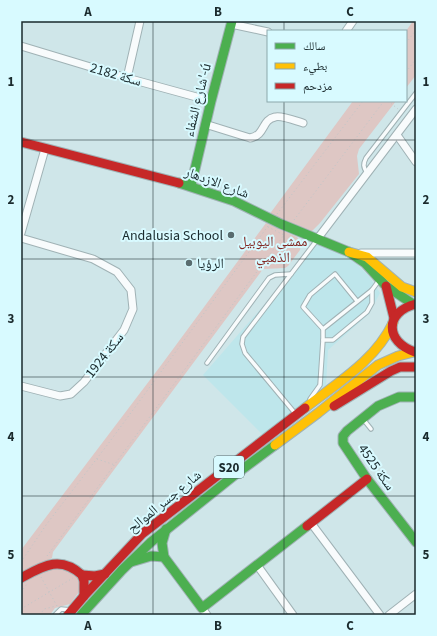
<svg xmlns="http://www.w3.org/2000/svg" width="437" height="636" viewBox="0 0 437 636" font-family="'Source Sans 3','Noto Naskh Arabic',sans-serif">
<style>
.built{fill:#bee6eb}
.green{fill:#dec7c4}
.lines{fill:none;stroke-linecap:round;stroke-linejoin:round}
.lane-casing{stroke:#a0b2b5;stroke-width:5.5}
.street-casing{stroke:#a0b2b5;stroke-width:9}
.fast-casing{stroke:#a0b2b5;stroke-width:11}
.slow-casing{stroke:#a0b2b5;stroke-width:11}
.jam-casing{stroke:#a0b2b5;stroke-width:11}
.path{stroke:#bec6c8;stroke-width:1;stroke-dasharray:1 3;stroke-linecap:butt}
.lane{stroke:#f8fbfc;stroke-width:3.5}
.street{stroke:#f8fbfc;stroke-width:7}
.fast{stroke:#4caf50;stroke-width:9}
.slow{stroke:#ffc107;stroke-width:9}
.jam{stroke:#c62828;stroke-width:9}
.grid{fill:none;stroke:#1a2a2d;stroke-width:1;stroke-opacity:0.55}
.poi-dot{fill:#596c6f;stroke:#d8faff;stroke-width:1.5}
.labels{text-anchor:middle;stroke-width:4;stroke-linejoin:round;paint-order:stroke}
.shield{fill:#d8faff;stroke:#53686c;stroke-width:1}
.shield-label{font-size:13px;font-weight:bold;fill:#1a2a2d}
.street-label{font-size:14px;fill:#1a2a2d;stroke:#d8faff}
.poi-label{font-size:14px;fill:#1a2a2d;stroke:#d8faff;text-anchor:end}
.park-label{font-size:14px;fill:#822520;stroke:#d8faff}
.neatline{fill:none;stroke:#1a2a2d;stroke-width:1.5}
.grid-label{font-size:13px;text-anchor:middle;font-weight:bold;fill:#1a2a2d}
</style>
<rect width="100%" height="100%" fill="#cfe6e9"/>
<!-- built -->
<path class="built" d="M317 244 337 252 356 263 369 276 380 293 369 314 328 350 326 385 263 435 203 375Z"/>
<!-- green -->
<g class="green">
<path d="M413 21H416V75L406 88V31Z"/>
<path d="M353 101H396L359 149 357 156 359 174 320 223 311 232 269 215Z"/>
<path d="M266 223 297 237 301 243 300 250 288 266 285 268 263 269 53 552 52 558 21 575V550L162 364Z"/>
<path d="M49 568H70L80 579 82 588 70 604 55 608 50 615H21V583Z"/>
</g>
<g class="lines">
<defs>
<g id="lane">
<path d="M367 173C363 167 363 164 366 158L416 93"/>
<path d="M323 329 303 307 310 295 335 274 357 301"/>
<path d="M323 340H333L367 312 372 303V290"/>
<path d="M207 363 269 278 275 275 291 274"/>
<path d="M310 399 320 385 323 340V329L372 290 380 279"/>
<path d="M294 412 245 353 242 344 243 337 317 240"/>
<path d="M363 419 371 429"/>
<path d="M55 615 61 609 71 610"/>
</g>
<g id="street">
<path d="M231 24 268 32"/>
<path d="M346 31 353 21"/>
<path d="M21 46 127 78 211 101"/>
<path d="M127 78 140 21"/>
<path d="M205 124 250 138C266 135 261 120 275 117 281 115 296 121 303 123"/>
<path d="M397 135 416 162"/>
<path d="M21 233 45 149"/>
<path d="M21 238 93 259 117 272 131 290 133 309 124 330 84 382 71 394 60 396 21 386"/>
<path d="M318 238 416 109"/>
<path d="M361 253H416"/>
<path d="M311 523 380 615"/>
<path d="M257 565 293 615"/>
<path d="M202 608 207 615"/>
<path d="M389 615 416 594"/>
</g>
<g id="fast">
<path d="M179 183 234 201 281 224 349 252 365 263 386 286 413 304"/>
<path d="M191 186 211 101 232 21"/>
<path d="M416 397H399L378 406 347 431 343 436V443L367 479 416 542"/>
<path d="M166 529 162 543 164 557 202 608 307 526"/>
<path d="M131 562 151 556 164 557"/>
<path d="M81 615 122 570 151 542 236 474 275 445"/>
</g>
<g id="slow">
<path d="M349 252 367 257 402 287 416 292"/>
<path d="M305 408C337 383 375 361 393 323"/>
<path d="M275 445 318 413 378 365 398 356 414 352"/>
</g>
<g id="jam">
<path d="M21 142 179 183"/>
<path d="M386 286 394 318"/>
<path d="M415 352C385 342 384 312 416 304"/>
<path d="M334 406 391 371 400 367H416"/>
<path d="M307 526 367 479"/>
<path d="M21 578C43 566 60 555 82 575"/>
<path d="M84 596V581L82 575 95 576 105 574"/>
<path d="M68 615 84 596 142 534 305 408"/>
</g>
</defs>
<!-- lane casing -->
<use href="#lane" class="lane-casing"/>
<!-- street casing -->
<use href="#street" class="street-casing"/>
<!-- fast casing -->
<use href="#fast" class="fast-casing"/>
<!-- slow casing -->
<use href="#slow" class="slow-casing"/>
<!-- jam casing -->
<use href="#jam" class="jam-casing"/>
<!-- path -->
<g class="path">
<path d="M406 43 416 30"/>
<path d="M406 72 416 59"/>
<path d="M388 101 398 109"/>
<path d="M277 214 363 101"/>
<path d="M294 220 384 101"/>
<path d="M97 459 115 465"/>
<path d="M47 556 284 235 268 227"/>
<path d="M21 562 46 525 108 444 268 226"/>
<path d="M41 577 57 606"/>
<path d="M21 592 27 584"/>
<path d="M21 609 73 578"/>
<path d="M21 613 22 615"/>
<path d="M40 615 44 609 56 606"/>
</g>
<!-- lane -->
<use href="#lane" class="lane"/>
<!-- street -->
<use href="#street" class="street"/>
<!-- fast -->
<use href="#fast" class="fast"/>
<!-- slow -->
<use href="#slow" class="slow"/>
<!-- jam -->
<use href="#jam" class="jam"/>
</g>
<!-- grid -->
<path class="grid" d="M153 21V615M284 21V31M284 101V615M21 140H416M21 259H416M21 377H416M21 496H416"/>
<!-- markers -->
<g class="poi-dot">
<circle cx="231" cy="235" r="4"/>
<circle cx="189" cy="263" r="4"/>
</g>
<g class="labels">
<!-- shield labels -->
<rect class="shield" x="214" y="456" width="30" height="22" rx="3"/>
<g class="shield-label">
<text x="229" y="472">S20</text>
</g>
<!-- street labels -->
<g class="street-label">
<text transform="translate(116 74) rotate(16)" y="5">سكة 2182</text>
<text transform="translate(197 100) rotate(-76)" y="5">شارع الشفاء'-ú</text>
<text transform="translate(217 182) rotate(20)" y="5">شارع الازدهار</text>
<text transform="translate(104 355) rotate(-52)" y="5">سكة 1924</text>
<text transform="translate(377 467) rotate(55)" y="5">سكة 4525</text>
<text transform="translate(164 501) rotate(-39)" y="5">شارع جسر الموالح</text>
</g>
<!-- poi labels -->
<g class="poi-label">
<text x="223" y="240">Andalusia School</text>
<text x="197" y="268" text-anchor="start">الرؤيا</text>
</g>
<!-- park labels -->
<g class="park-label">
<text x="273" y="246">ممشى اليوبيل<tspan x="273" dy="16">الذهبي</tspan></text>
</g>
</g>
<!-- border -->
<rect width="437" height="636" fill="none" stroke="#d8faff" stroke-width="44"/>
<!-- legend -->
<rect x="267" y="30" width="140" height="72" fill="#d8faff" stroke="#8ca7ab"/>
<rect x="275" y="43" width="20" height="6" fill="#4caf50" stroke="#8ca7ab"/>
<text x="303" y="50" font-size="12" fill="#1a2a2d">سالك</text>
<rect x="275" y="63" width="20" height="6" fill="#ffc107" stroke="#8ca7ab"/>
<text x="303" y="70" font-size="12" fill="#1a2a2d">بطيء</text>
<rect x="275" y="83" width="20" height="6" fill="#c62828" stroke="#8ca7ab"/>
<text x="303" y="90" font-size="12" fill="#1a2a2d">مزدحم</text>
<rect x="22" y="22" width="393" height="592" class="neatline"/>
<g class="grid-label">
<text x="88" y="16">A</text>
<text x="218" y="16">B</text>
<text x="350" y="16">C</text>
<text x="11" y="86">1</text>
<text x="426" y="86">1</text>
<text x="11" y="204">2</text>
<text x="426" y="204">2</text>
<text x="11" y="323">3</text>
<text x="426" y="323">3</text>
<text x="11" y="441">4</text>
<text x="426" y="441">4</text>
<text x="11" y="559">5</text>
<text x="426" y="559">5</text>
<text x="88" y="630">A</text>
<text x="218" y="630">B</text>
<text x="350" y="630">C</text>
</g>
</svg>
